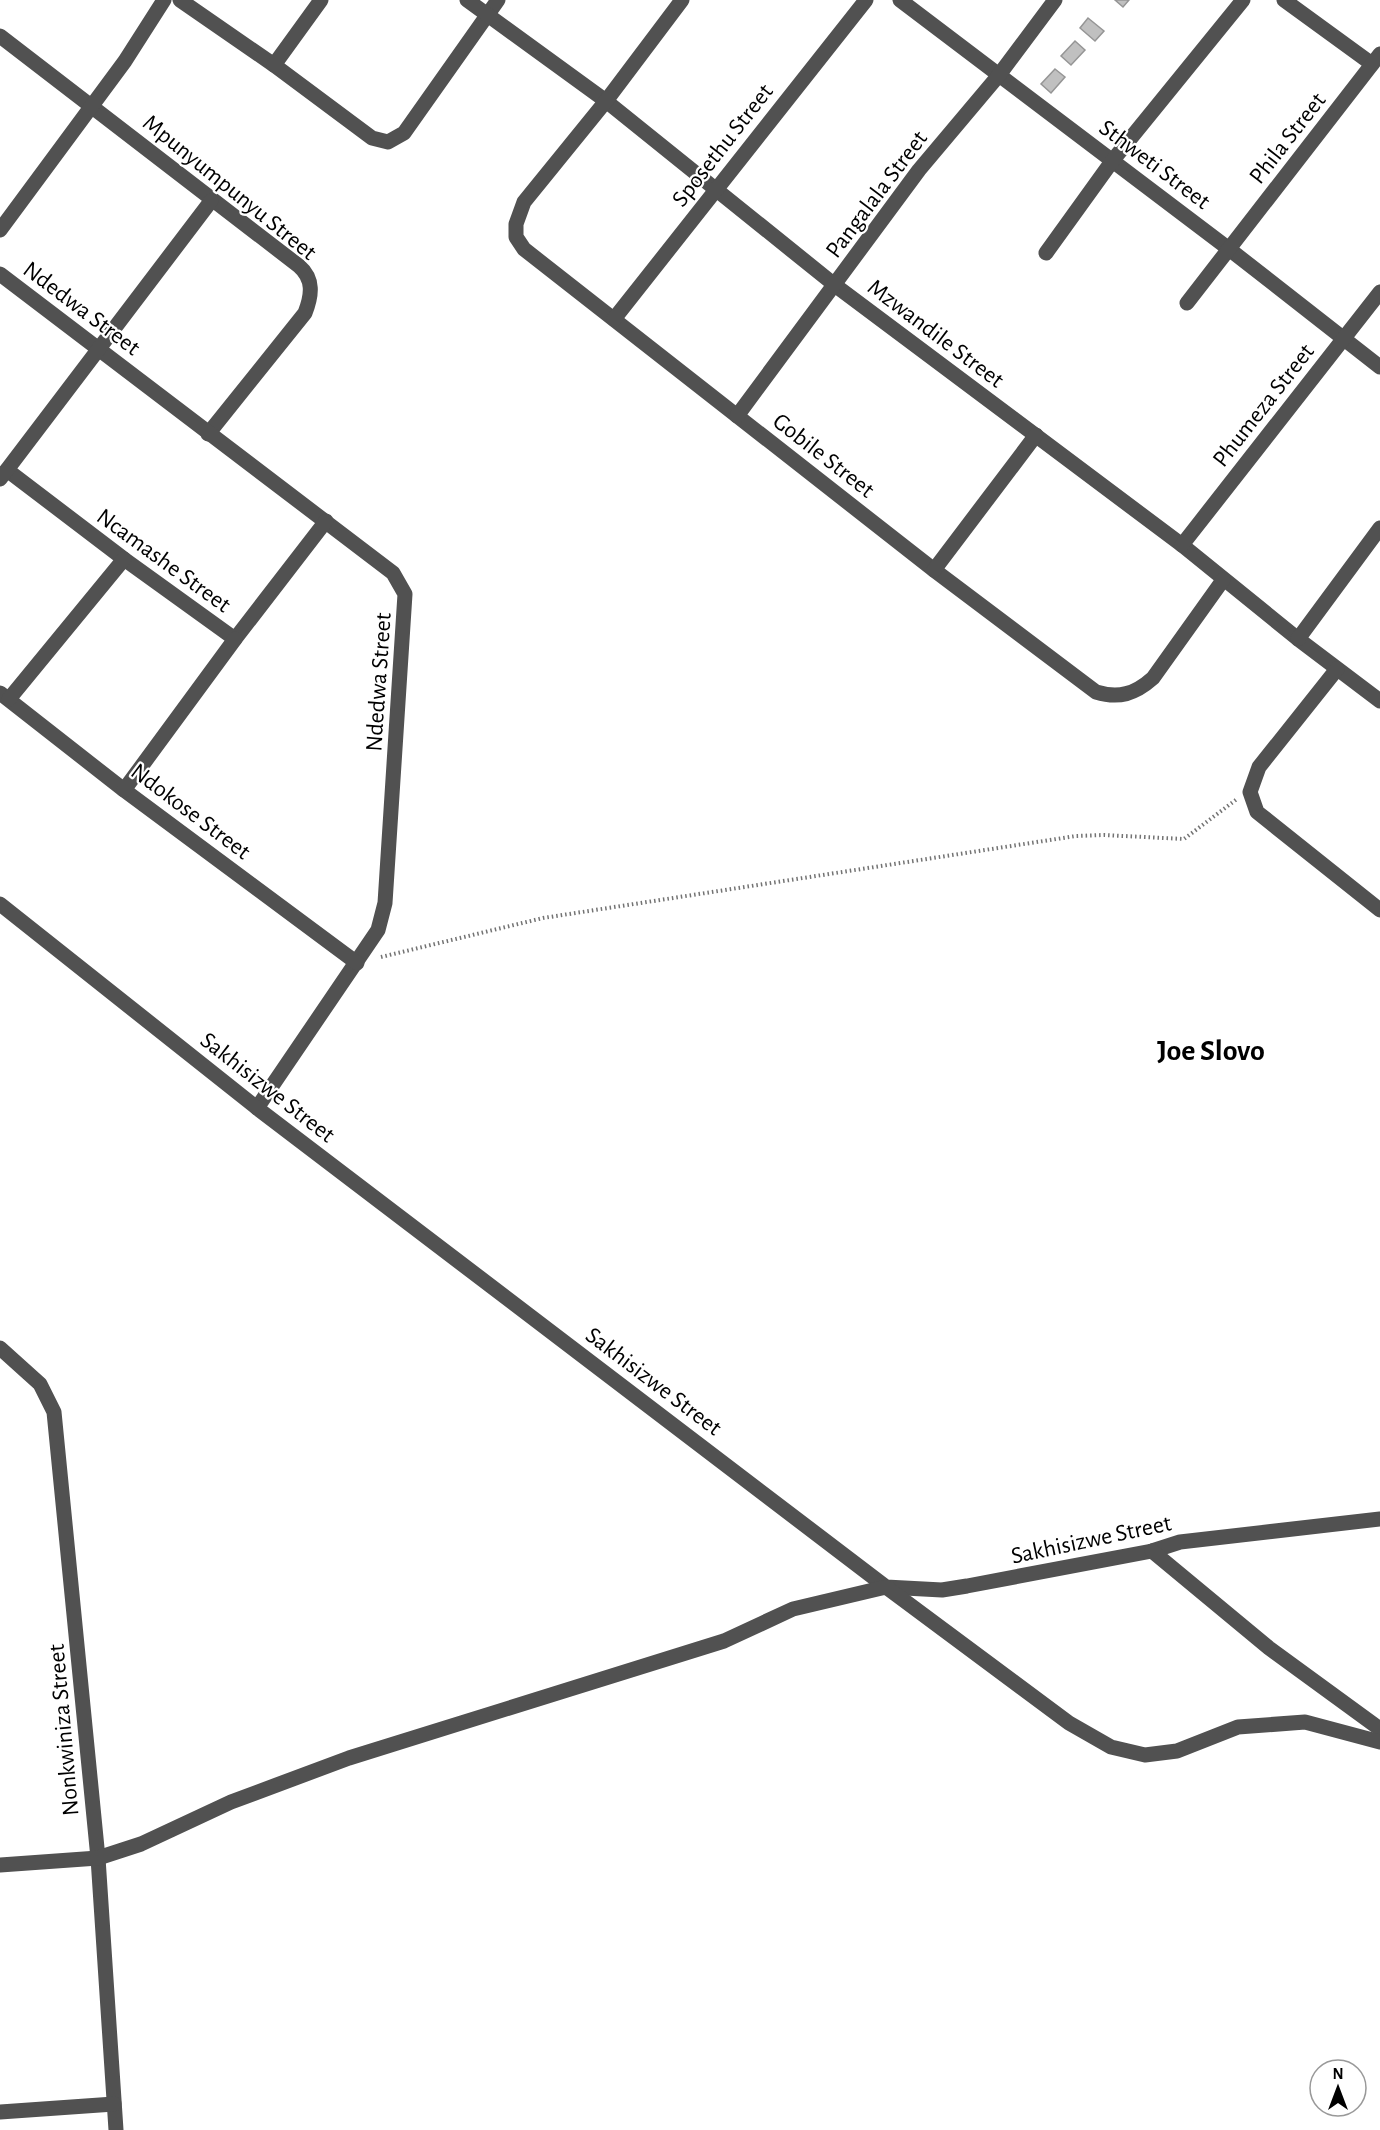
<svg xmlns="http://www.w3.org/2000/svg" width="1380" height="2130" viewBox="0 0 1380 2130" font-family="'Alegreya Sans',sans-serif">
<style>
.building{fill:#c0c0c0;stroke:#959595;stroke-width:1.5}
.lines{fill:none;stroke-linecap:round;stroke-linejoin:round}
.path{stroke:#737373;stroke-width:4;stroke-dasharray:1.5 3;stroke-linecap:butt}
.minor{stroke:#515151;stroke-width:15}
.labels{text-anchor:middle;stroke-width:4.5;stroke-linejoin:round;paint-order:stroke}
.street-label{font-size:24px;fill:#000;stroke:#fff}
.district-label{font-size:30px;font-weight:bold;fill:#000;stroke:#fff}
</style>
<rect width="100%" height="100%" fill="#fff"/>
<!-- building -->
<g class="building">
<path d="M1115 0H1129L1123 7Z"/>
<path d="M1088 18 1104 31 1095 41 1080 28Z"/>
<path d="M1075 41 1085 50 1071 65 1061 56Z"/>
<path d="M1055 69 1065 77 1051 93 1041 84Z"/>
</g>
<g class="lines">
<!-- path -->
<path class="path" d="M381 957 543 918 1076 836 1104 835 1184 839 1237 799"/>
<!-- minor -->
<g class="minor">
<path d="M180 0 274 65"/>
<path d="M321 0 274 65 372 138 388 142 404 133 498 0"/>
<path d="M467 0 606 101 836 286 1182 545 1298 639 1380 701"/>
<path d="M682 0 606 101 524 202 516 224V237L524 249 934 570 1096 692C1119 699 1135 694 1153 678L1223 580"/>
<path d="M900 0 1229 249 1380 367"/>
<path d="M1284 0 1372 64"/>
<path d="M0 36 299 266C314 279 312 295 305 313L208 434"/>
<path d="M0 230 125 61 164 0"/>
<path d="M1046 253 1113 160 1243 0"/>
<path d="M0 274 393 573 405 594 385 903 378 930 257 1108"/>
<path d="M1187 303 1380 54"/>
<path d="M614 319 866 0"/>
<path d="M737 416 919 170 999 75 1055 0"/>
<path d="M7 470 124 559 235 639 326 521"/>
<path d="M0 479 211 201"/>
<path d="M1182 545 1380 292"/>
<path d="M934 570 1036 435"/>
<path d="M1298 639 1380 528"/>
<path d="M1337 669 1259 767 1250 792 1257 812 1380 910"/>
<path d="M0 693 124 790 357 963"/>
<path d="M9 699 124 559"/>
<path d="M124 790 235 639"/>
<path d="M0 904 257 1108 886 1587 942 1590 967 1586 1152 1551 1180 1542 1380 1519"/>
<path d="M0 1348 40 1384 54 1412 98 1858 116 2130"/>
<path d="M1152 1551 1269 1648 1380 1729"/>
<path d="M0 1865 98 1858 141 1844 231 1802 349 1758 724 1641 793 1609 886 1587 1069 1723 1111 1747 1145 1755 1177 1751 1238 1727 1305 1722 1380 1742"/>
<path d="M0 2112 114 2104"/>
</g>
</g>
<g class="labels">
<!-- street labels -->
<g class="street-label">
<text transform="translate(1287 138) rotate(-52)" y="8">Phila Street</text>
<text transform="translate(722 145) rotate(-52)" y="8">Sposethu Street</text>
<text transform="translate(1155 164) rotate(37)" y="8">Sthweti Street</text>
<text transform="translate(230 187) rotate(39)" y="8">Mpunyumpunyu Street</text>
<text transform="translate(876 194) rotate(-53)" y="8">Pangalala Street</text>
<text transform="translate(82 308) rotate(37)" y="8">Ndedwa Street</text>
<text transform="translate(936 333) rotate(37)" y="8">Mzwandile Street</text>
<text transform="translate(1263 405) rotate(-52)" y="8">Phumeza Street</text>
<text transform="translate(824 455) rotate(38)" y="8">Gobile Street</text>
<text transform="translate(164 560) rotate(36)" y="8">Ncamashe Street</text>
<text transform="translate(378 682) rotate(-86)" y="8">Ndedwa Street</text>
<text transform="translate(191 811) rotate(37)" y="8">Ndokose Street</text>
<text transform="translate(268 1087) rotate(38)" y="8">Sakhisizwe Street</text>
<text transform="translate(654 1381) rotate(37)" y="8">Sakhisizwe Street</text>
<text transform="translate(1091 1539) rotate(-12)" y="8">Sakhisizwe Street</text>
<text transform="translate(63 1730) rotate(-95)" y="8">Nonkwiniza Street</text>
</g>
<!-- district labels -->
<g class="district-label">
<text x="1211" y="1060">Joe Slovo</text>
</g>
</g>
<!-- north arrow -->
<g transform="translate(1338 2088)"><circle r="28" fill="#ffffff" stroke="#999999" stroke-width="1.5"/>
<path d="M0-4.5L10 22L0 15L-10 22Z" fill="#000000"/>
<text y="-9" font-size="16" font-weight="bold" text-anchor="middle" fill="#000000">N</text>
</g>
</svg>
